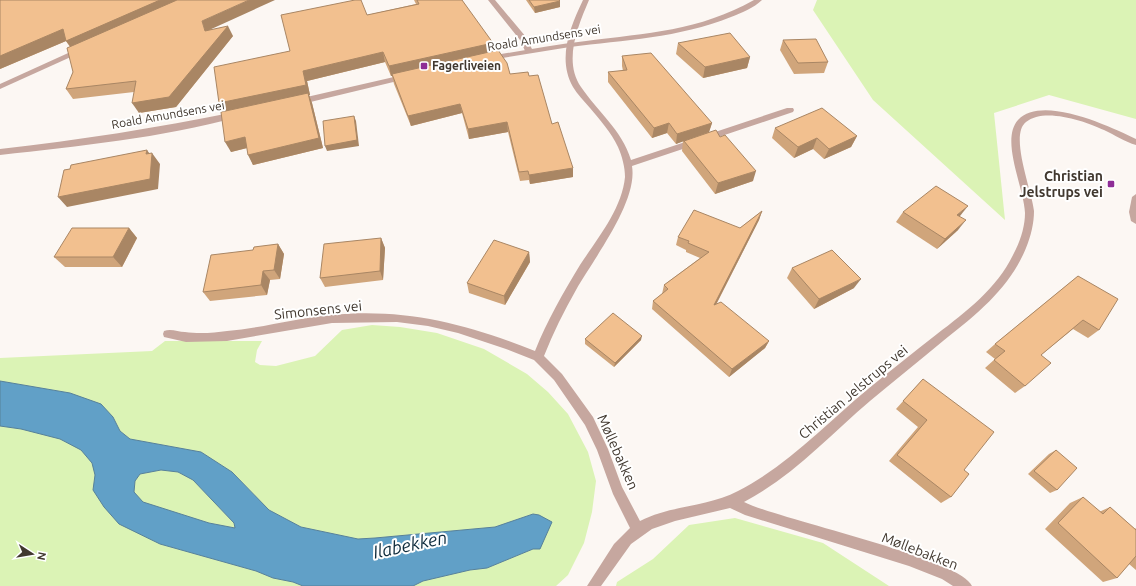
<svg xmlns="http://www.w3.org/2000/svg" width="1136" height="586" viewBox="0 0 1136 586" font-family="Ubuntu,sans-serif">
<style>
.green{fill:#dbf3b5}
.water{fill:#61a0c7;stroke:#578199;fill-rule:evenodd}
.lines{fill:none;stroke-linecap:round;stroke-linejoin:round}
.minor{fill:#c6a79f;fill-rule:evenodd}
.tertiary{fill:#c6a79f;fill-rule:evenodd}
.wall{fill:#d0a57b}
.shaded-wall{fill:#a98664}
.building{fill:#f2c08f;stroke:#a98664}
.poi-dot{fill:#8e2d96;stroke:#fff;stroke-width:1.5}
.labels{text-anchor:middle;stroke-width:4;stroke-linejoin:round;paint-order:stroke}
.far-street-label{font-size:12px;fill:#41382f;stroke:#fff}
.far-poi-label{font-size:12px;font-weight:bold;fill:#41382f;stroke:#fff;text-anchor:start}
.poi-label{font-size:14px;font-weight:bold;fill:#41382f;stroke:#fff;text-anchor:end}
.street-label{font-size:14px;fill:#41382f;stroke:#fff}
.near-water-label{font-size:18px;font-style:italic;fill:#0f2c3d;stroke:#fff}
</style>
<rect width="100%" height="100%" fill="#fcf7f3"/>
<!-- green -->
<g class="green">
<path d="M817 0H1136V119L1049 95 994 113 1005 220 873 100 813 10Z"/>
<path d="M372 325 400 327 437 333 484 349 527 374 548 392 568 414 588 452 596 481 592 512 584 543 568 575 556 586H413L423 581 470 570 487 568 533 549H540L533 514 495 527 375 538 358 539 301 527 269 510 232 472 201 452 130 439 120 431 113 417 70 393 0 381V358L152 351 165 341H262L257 350 255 362 260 365 276 366 315 356 342 330Z"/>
<path d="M0 426C26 429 79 436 92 463 97 472 95 481 93 490L160 544 256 571 273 578 293 582 303 586H0Z"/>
<path d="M161 470 178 472 193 480 234 523 235 528 209 523 142 502 134 492 135 481 140 474Z"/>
<path d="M735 518 823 543 889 586H616L617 582 653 559 689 525Z"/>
</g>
<!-- water -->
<path class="water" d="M0 381 70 393 101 404 113 417 120 431 130 439 201 452 232 472 269 510 301 527 358 539 375 538 495 527 533 514 539 515 552 522 540 549H533L487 568 470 570 423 581 413 586H303L293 582 273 578 256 571 160 544 119 524 104 507 93 490 95 475 92 463 81 450 60 439 21 429 0 426ZM161 470 178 472 193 480 234 523 235 528 209 523 143 502 134 492 135 481 140 474Z"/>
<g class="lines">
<!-- minor -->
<g class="minor">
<path d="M488 0H495L526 37 533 51 532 53H526L520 40Z"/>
<path d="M583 0H589C578 26 563 61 581 87 598 112 622 130 631 160L787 108H793L794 110 793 112 632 166C638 202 594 258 576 290 564 311 553 333 544 356L562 374 593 417 608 449 622 487 640 521C671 505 708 507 738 491 787 466 826 424 868 389 891 370 914 352 937 334 966 312 997 288 1013 255 1020 242 1025 227 1025 213 1024 187 1000 140 1018 120 1042 94 1111 127 1136 139V145C1125 142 1115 135 1104 130 1085 121 1044 107 1026 122 1009 135 1032 191 1034 211 1034 223 1031 236 1026 248 1010 288 976 315 943 341 919 361 894 381 870 401 829 436 792 477 744 502 780 520 960 558 972 586H953L942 579 909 566 745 515 730 508 675 521 652 529 631 544 601 586H587L614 544 630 528 613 494 597 450 585 425 554 380 534 360 506 349 458 333 428 326 397 322 332 323 227 341 186 342 164 337 163 334 164 331C171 328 178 332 185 332 198 334 214 333 227 331 262 328 297 318 332 315 405 308 467 324 535 351 547 321 563 293 580 265 597 239 622 209 625 177 625 167 622 156 618 147 611 132 600 120 590 108 584 101 577 94 573 87 557 59 570 27 583 0Z"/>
<path d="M77 49H80L84 51 0 89V84Z"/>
</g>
<!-- tertiary -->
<g class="tertiary">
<path d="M754 0H762C754 8 741 13 731 17 679 38 624 40 570 47 543 51 516 56 489 60L485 58 489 56C521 51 553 45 586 41 647 33 699 31 754 0Z"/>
<path d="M407 74 411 76 410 78 298 105 294 102 298 99Z"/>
<path d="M235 112 238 113V117C161 138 79 146 0 155V149C79 140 157 128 235 112Z"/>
<path d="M1136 194V224L1131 221 1129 212 1132 197Z"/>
</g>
</g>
<!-- wall -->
<g class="wall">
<path d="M0 0 211 29 233 36 176 107 139 113 134 92 73 99 66 89 73 72 70 47 66 41 0 69Z"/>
<path d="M414 0H462L494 51 510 74 529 76 552 124 573 177 530 184 529 180 520 181 508 132 469 139 462 113 411 126 394 84 392 76H391L385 62 307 81 310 95H309L312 103 323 148 253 165 247 148 231 152 224 111 290 51 367 15 416 4Z"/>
<path d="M526 0H559L560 1V7L535 13Z"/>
<path d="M783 40 828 62 824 73 794 74 780 50Z"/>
<path d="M678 43 750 57 747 68 703 78 676 54Z"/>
<path d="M622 56 712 123 709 132 720 137 753 181 715 194 682 151 683 141 676 144 667 133 652 138 608 82V72L623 71 622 66Z"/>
<path d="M775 128 857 136 851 147 824 159 813 149 794 158 772 138Z"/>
<path d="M762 211 759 220 716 305 769 341 765 348 729 377 652 309 653 301 662 294 664 285 700 258 686 252V250L676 245 678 237 740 228Z"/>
<path d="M903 212 960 216 958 230 937 249 896 222Z"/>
<path d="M129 228 137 238 122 267H65L54 257Z"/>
<path d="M381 238 385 248 383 280 325 287 320 278Z"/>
<path d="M278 244 284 254 280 279 270 280 267 295 210 301 203 292 253 250Z"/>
<path d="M529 252 530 262 505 305 469 293 467 283Z"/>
<path d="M792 268 854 288 814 309 787 278Z"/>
<path d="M1078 276 1099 330 1088 338 1073 329 1041 355 1025 386 1015 393 985 368 995 359 986 352 995 344Z"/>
<path d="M585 339 641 340 614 367 585 344Z"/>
<path d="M923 379 964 470 951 497 941 503 889 461 918 427 896 409Z"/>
<path d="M1056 450 1057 490 1050 493 1028 474 1049 454Z"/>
<path d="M1083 497 1099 512 1110 507 1135 529 1136 528V570L1129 564 1117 578 1103 582 1045 529 1070 503Z"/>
</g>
<!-- shaded-wall -->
<g class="shaded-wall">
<path d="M160 0H187L73 50 66 41 0 69V56L63 29Z"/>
<path d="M249 0H275L207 31H205L202 21Z"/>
<path d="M560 1V7L535 13 534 7Z"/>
<path d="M228 26 233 36 176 107 139 113 132 103Z"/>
<path d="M493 43 494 53 391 76 389 66Z"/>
<path d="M383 52 385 62 307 81 310 95H309L312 103 323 148 253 165 248 155 319 138 225 113 219 103 303 71Z"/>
<path d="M750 57 747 68 703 78 705 67Z"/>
<path d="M460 104 462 113 411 126 408 116Z"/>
<path d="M354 116 356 121 359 146 327 151 325 146Z"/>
<path d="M507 122 508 132 469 139 468 129Z"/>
<path d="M669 123 667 133 652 138 654 128Z"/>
<path d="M712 123 709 132 676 144 677 134Z"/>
<path d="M857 136 851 147 824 159 829 149Z"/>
<path d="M245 137 251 147 231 152 225 142Z"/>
<path d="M817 138 813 149 794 158 798 147Z"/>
<path d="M147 150 152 157V153L160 164 158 189 67 207 58 197 146 154Z"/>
<path d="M573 168V177L530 184 529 175Z"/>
<path d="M756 171 753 181 715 194 718 183Z"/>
<path d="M968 206 960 216 950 225 957 215Z"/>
<path d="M762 211 759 220 711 314 714 305Z"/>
<path d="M966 220 958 230 937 249 945 239Z"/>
<path d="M129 228 137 238 122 267 113 257Z"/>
<path d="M381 238 385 248 383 280 380 271Z"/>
<path d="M278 244 284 254 280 279 274 270Z"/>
<path d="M529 252 530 262 505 305 504 296Z"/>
<path d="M263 271 270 280 267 295 261 285Z"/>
<path d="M861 279 854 288 814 309 819 299Z"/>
<path d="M642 336 641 340 614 367 615 363Z"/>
<path d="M769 341 765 348 729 377 732 369Z"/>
</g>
<!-- building -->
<g class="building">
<path d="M0 0H160L66 41 63 29 0 56Z"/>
<path d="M177 0H249L202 21 205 31 228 26 169 97 132 103 136 81 66 89 73 72 67 48Z"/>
<path d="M355 0H361L367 15 419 4 417 0H462L493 43 389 66 383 52 303 71 306 85 219 103 214 67 290 51 281 15Z"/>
<path d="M529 0H559L560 1 534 7Z"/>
<path d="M730 33 750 57 705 67 678 43Z"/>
<path d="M816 39 828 62 798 63 783 40Z"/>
<path d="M498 50 507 63 510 74 528 72 529 76 538 75 552 124 558 122 573 168 529 175 528 171 519 172 507 122 468 129 460 104 408 116 392 74Z"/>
<path d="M651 53 712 123 677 134 669 123 654 128 608 72 627 70 622 56Z"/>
<path d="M308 93 319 138 248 155 245 137 225 142 221 112Z"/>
<path d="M822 108 857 136 829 149 817 138 798 147 775 128Z"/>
<path d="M354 116 357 140 325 146 323 121Z"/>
<path d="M716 130 720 137 725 135 756 171 718 183 684 141Z"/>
<path d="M147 150 146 154 152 153 150 179 58 197 64 170 70 169 71 165Z"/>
<path d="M936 186 968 206 957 215 966 220 945 239 903 212Z"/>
<path d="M694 210 740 228 762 211 714 305 721 302 769 341 732 369 653 301 668 289 664 285 709 252 688 243 689 241 678 237Z"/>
<path d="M72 228H129L113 257H54Z"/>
<path d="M381 238 380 271 320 278 324 244Z"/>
<path d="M494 240 529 252 504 296 467 283Z"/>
<path d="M278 244 274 270 263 271 261 285 203 292 211 255 253 250 254 247Z"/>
<path d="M832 250 861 279 819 299 792 268Z"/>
<path d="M1078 276 1118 299 1099 330 1083 320 1041 355 1051 363 1025 386 994 360 1005 351 995 344Z"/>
<path d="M613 313 642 336 615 363 585 339Z"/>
<path d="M923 379 994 432 964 470 969 474 951 497 897 455 927 420 903 401Z"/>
<path d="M1056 450 1077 468 1057 490 1034 471Z"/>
<path d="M1083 497 1103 514 1110 507 1136 530V556L1117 578 1058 523Z"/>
</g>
<!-- markers -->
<g class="poi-dot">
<rect x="420" y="62" width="8" height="8" rx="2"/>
<rect x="1107" y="180" width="8" height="8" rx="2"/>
</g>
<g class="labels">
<!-- far-street labels -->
<g class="far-street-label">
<text transform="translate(544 38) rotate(-9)" y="4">Roald Amundsens vei</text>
<text transform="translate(168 115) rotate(-10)" y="4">Roald Amundsens vei</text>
</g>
<!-- far-poi labels -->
<g class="far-poi-label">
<text x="432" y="70">Fagerliveien</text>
</g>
<!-- poi labels -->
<g class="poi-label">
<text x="1103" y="181">Christian<tspan x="1103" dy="16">Jelstrups vei</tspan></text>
</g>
<!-- street labels -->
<g class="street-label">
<text transform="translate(318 310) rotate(-6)" y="5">Simonsens vei</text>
<text transform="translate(853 392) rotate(-40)" y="5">Christian Jelstrups vei</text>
<text transform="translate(618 452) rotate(66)" y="5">Møllebakken</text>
<text transform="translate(920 551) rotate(21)" y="5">Møllebakken</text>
</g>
<!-- near-water labels -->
<g class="near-water-label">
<text transform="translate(410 545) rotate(-12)" y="6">Ilabekken</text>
</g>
</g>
<!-- north arrow -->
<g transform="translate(32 554) rotate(102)" stroke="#ffffff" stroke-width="3" paint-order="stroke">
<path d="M0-3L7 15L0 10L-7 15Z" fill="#41382f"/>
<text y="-6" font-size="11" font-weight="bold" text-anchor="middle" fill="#41382f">N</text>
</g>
</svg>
